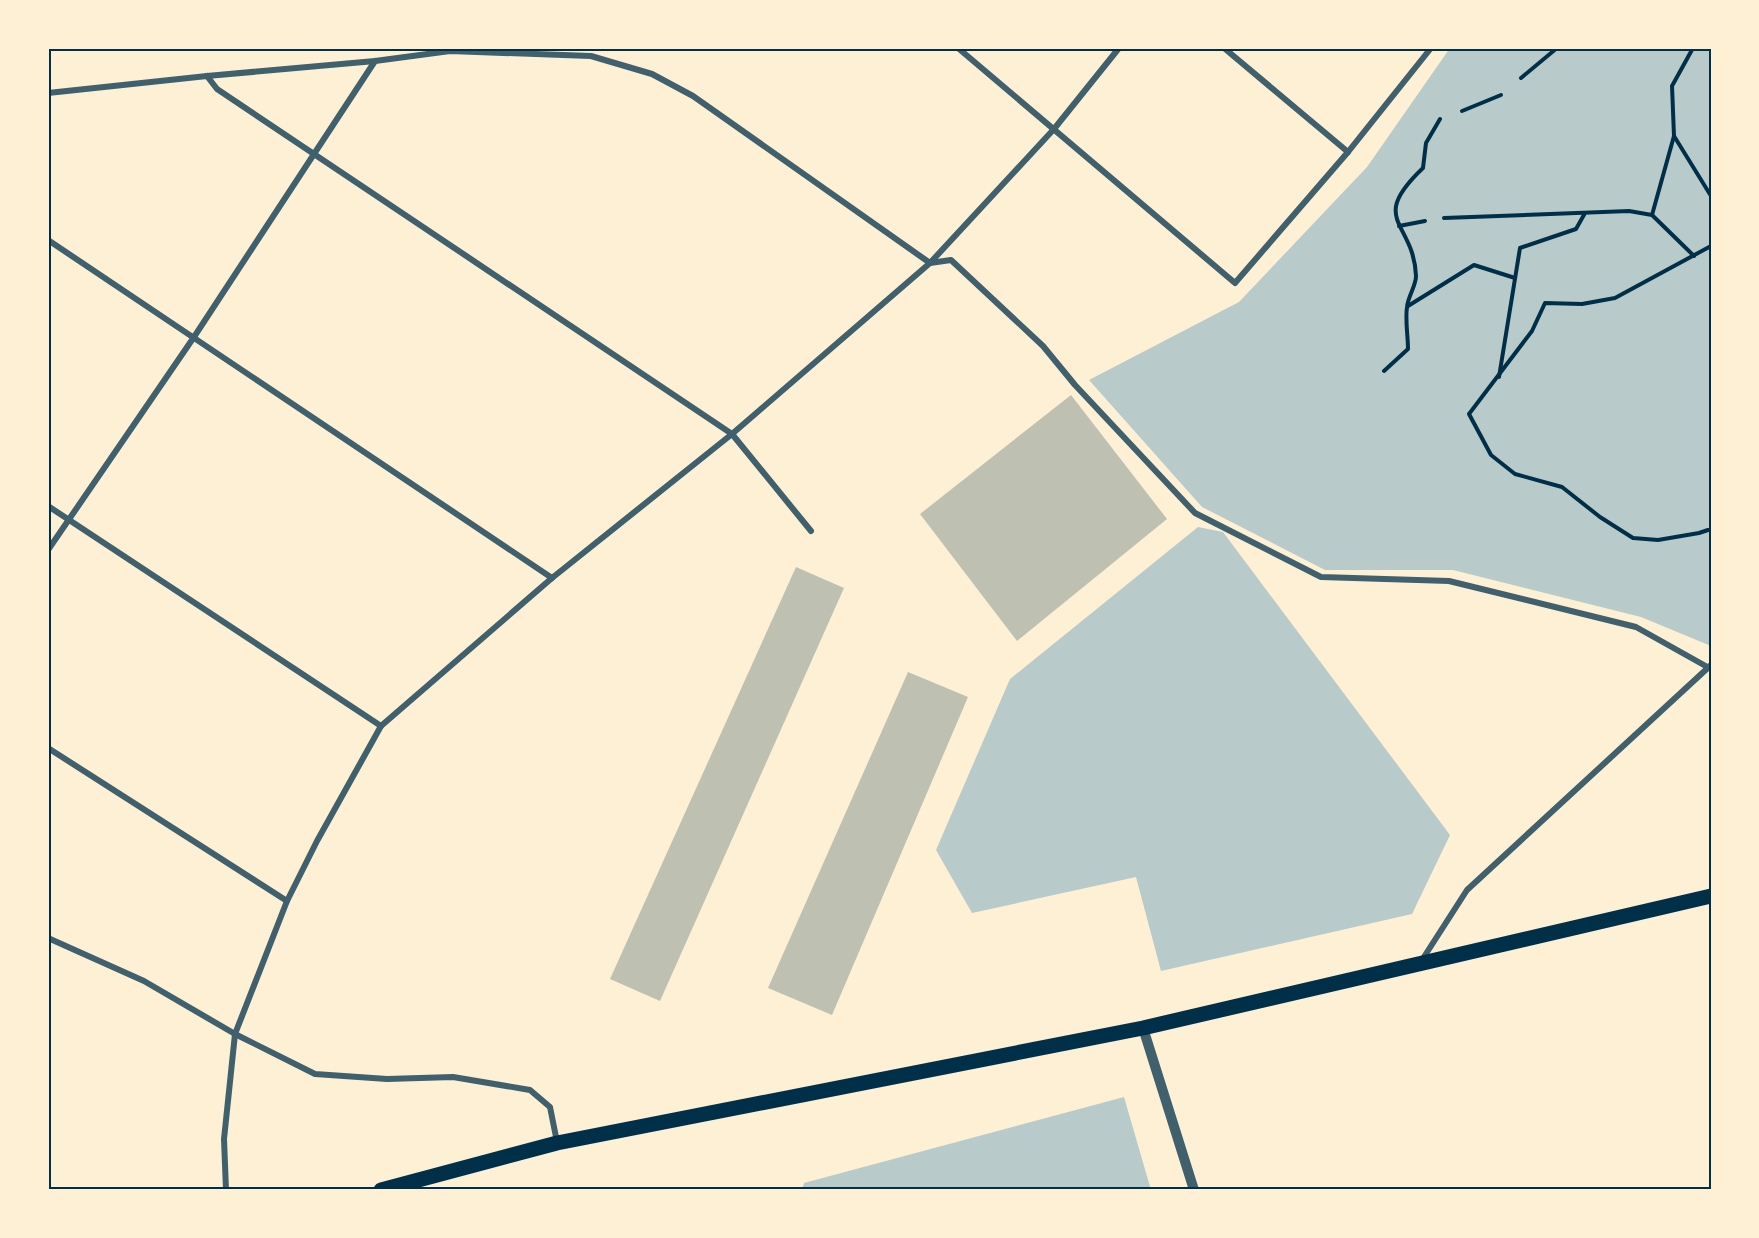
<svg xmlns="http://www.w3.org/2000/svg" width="1759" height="1238" viewBox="0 0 1759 1238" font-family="'Sofia Sans Condensed',sans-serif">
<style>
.green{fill:#b9caca}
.building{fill:#bec0b2}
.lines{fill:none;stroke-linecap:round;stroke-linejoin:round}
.path{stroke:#003049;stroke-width:4}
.minor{stroke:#3f606c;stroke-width:6}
.tertiary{stroke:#3f606c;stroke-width:10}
.primary{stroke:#003049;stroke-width:15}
.neatline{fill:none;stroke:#003049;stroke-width:2}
</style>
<rect width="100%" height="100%" fill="#fdf0d5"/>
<!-- green -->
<g class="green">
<path d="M1450 48H1711V646L1641 617 1453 570H1325L1202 507 1089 380 1239 302 1367 167Z"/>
<path d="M1198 527 1223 532 1450 835 1412 914 1161 971 1136 877 972 913 936 850 1010 679Z"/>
<path d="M1124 1097 1151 1190H802L804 1183Z"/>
</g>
<!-- building -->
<g class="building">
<path d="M1071 395 1167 519 1017 641 920 514Z"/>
<path d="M796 567 844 588 660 1001 610 979Z"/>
<path d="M908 672 968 697 832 1015 768 988Z"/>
</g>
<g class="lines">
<!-- path -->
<g class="path">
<path d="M1521 78 1557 48"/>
<path d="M1462 111 1501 95"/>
<path d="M1674 136 1711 196"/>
<path d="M1652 215 1674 136 1672 86 1693 48"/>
<path d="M1444 218 1629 211 1652 215 1694 256"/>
<path d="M1399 226 1425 221"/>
<path d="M1408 306 1474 265 1515 278"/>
<path d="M1384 371 1408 349C1408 336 1405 320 1407 307 1408 296 1416 286 1416 276 1414 221 1367 221 1423 168L1426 143 1440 119"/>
<path d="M1499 377 1520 248 1576 229 1585 213"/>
<path d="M1708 530 1699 533 1658 540 1633 538 1600 517 1562 487 1515 474 1491 455 1469 414 1532 331 1545 303 1582 304 1615 298 1711 246"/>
</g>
<!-- minor -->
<g class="minor">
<path d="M958 48 1235 283 1348 152 1431 48"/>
<path d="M1224 48 1348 152"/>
<path d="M207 76 217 89 732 434 811 531"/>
<path d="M48 93 207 76 375 61 450 51 591 56 652 74 693 96 930 263 951 260 1043 346 1075 385 1195 513 1321 577 1449 581 1636 627 1711 669"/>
<path d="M48 240 552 578"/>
<path d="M48 506 381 726"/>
<path d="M48 550 194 337 375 61"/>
<path d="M48 748 287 901"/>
<path d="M48 938 144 981 235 1034 315 1074 387 1079 453 1077 530 1090 550 1107 557 1142"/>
<path d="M1422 960 1467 890 1711 665"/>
<path d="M226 1190 224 1139 235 1034 287 901 317 841 381 726 552 578 732 434 930 263 1054 129 1119 48"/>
</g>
<!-- tertiary -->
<path class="tertiary" d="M1143 1028 1194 1190"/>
<!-- primary -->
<path class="primary" d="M381 1190 557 1143 1143 1028 1711 896"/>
</g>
<!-- border -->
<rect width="1759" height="1238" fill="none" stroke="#fdf0d5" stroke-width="99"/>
<rect x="50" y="50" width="1660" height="1138" class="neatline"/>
</svg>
